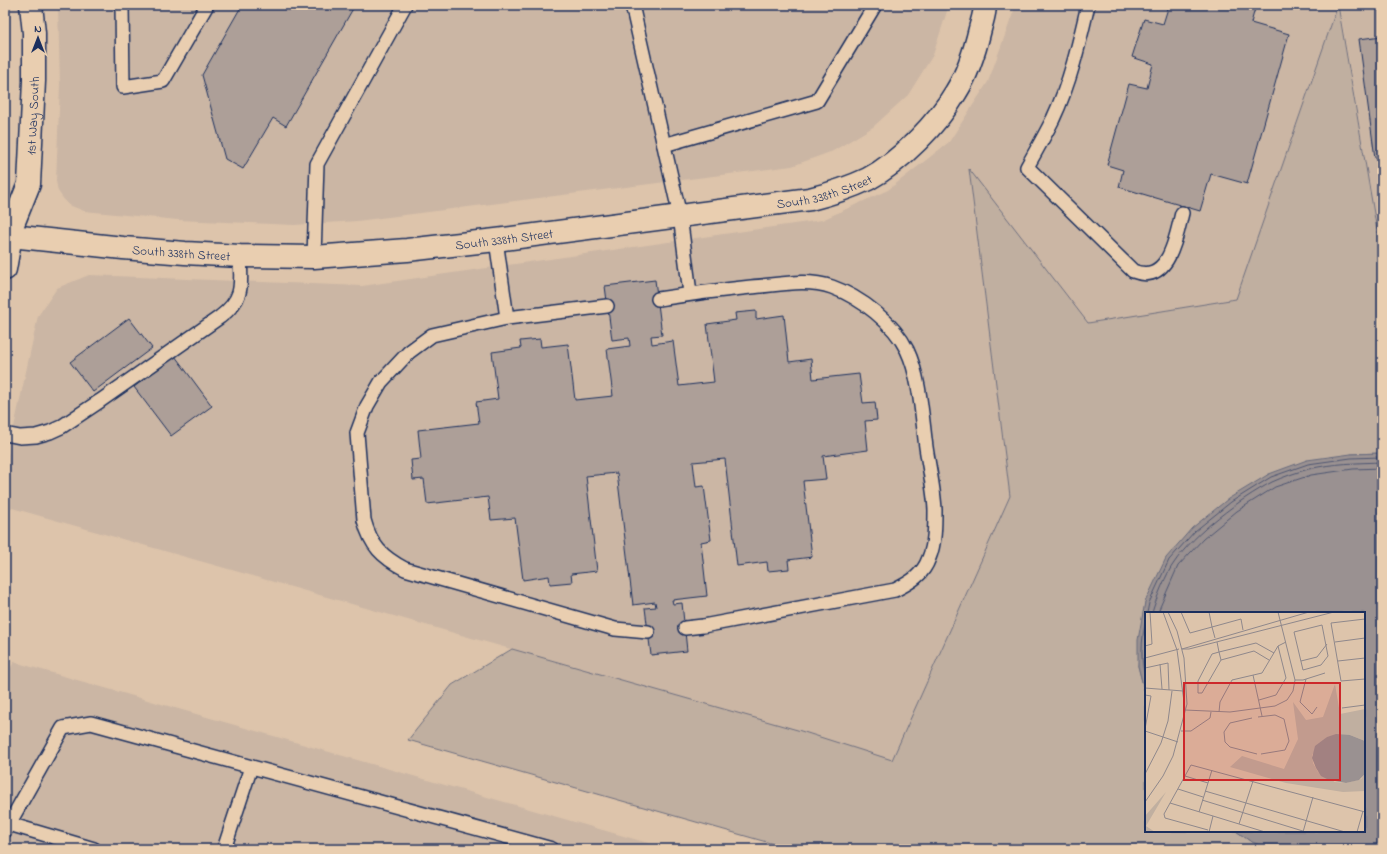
<svg xmlns="http://www.w3.org/2000/svg" width="1387" height="854" viewBox="0 0 1387 854" font-family="'Indie Flower',sans-serif">
<style>
.built{fill:#cbb6a4}
.green{fill:#c0afa0;stroke:#6e6f7f}
.water{fill:#9a9191;stroke:#676a7d}
.lines{fill:none;stroke-linecap:round;stroke-linejoin:round}
.shore{stroke:#4e5672;stroke-width:1}
.building{fill:#ad9f98;stroke:#1b2f5e}
.lane-casing{stroke:#1b2f5e;stroke-width:16}
.street-casing{stroke:#1b2f5e;stroke-width:25}
.secondary-casing{stroke:#1b2f5e;stroke-width:25}
.lane{stroke:#e9ceb0;stroke-width:13}
.street{stroke:#e9ceb0;stroke-width:22}
.secondary{stroke:#e9ceb0;stroke-width:22}
.labels{text-anchor:middle;stroke-width:3;stroke-linejoin:round;paint-order:stroke}
.street-label{font-size:13px;fill:#1b2f5e;stroke:#e9ceb0}
.inset-road{fill:none;stroke:#8f888c;stroke-width:1}
.view{fill:#cd282b;fill-opacity:0.15;stroke:#cd282b;stroke-width:2}
.inset-edge{fill:none;stroke:#1b2f5e;stroke-width:2}
</style>
<rect width="100%" height="100%" fill="#ddc4ab"/>
<filter id="ink" filterUnits="userSpaceOnUse"><feTurbulence type="fractalNoise" baseFrequency=".025" numOctaves="2"/><feDisplacementMap in="SourceGraphic" scale="8" xChannelSelector="R" yChannelSelector="G"/><feConvolveMatrix kernelMatrix="1 2 1 2 8 2 1 2 1" color-interpolation-filters="sRGB"/></filter>
<g filter="url(#ink)">
<!-- built -->
<g class="built">
<path d="M58 5H949L933 55 908 95 873 127 833 151 792 166 357 221 294 225 178 220 84 211 69 205 62 197 58 191 56 181 60 85Z"/>
<path d="M1016 5H1338L1237 299 1088 323 969 170 1010 496 892 761 801 731 5 506V469L38 316 57 288 89 275 362 286 822 220 888 190 949 142 988 82Z"/>
<path d="M1339 5H1382V260Z"/>
<path d="M14 662 669 849H5V677Z"/>
</g>
<!-- green -->
<path class="green" d="M1338 5 1382 260V453L1351 454 1145 602 1138 666 1146 697V831H1236L1250 841 1269 849H791L408 740 452 685 512 649 801 731 892 760 1010 496 969 169 1088 323 1236 299Z"/>
<!-- water -->
<path class="water" d="M1382 453V849H1269L1250 841 1236 831H1364V613H1146V697L1138 666V640L1145 602 1166 558 1192 528 1228 499 1269 474 1307 460 1351 454Z"/>
<g class="lines">
<!-- shore -->
<g class="shore">
<path d="M1147 613 1149 603 1169 560 1195 531 1231 502 1271 477 1308 464 1351 458 1382 457"/>
<path d="M1152 613C1155 601 1167 572 1174 563 1194 533 1240 499 1272 482 1283 477 1297 472 1309 469 1333 463 1358 463 1382 462"/>
<path d="M1158 613 1160 607 1178 566 1203 539 1237 511 1275 487 1311 475 1353 469 1382 468"/>
<path d="M1146 619C1141 643 1140 658 1146 681"/>
</g>
</g>
<!-- building -->
<g class="building">
<path d="M242 5H355L286 126 273 118 243 169 225 159 202 75Z"/>
<path d="M1169 5H1256L1251 23 1289 34 1247 184 1211 174 1200 211 1119 187 1123 170 1107 165 1129 84 1147 88 1153 64 1132 57 1144 19 1163 24Z"/>
<path d="M1382 36V157L1375 158 1359 39Z"/>
<path d="M655 280 662 335 651 336 652 344 673 341 679 386 714 382 707 324 736 320 735 313 756 311V319L784 315 789 362 811 359 813 379 859 374 863 403 875 402 877 420 865 421 868 450 823 456 826 479 803 481 812 557 788 560 789 569 768 571 767 562 737 566 725 459 693 462 696 487 704 486 711 540 701 542 707 596 672 600 673 604 682 603 687 651 651 655 645 608 656 607 655 602 633 605 617 473 586 476 597 571 571 574 572 582 550 584 549 576 523 580 515 518 491 520 488 497 427 504 424 479 413 480 411 460 421 459 418 430 479 423 476 402 498 399 492 352 521 348 520 341 540 339 541 347 568 344 575 400 613 396 607 349 630 346 629 338 612 340 605 286Z"/>
<path d="M129 318 152 348 93 392 70 362Z"/>
<path d="M175 356 212 406 171 436 134 387Z"/>
</g>
<g class="lines">
<defs>
<g id="lane">
<path d="M122 5 123 87 163 81 207 5"/>
<path d="M632 5 680 216 690 293"/>
<path d="M1088 5C1079 44 1070 83 1053 119 1045 135 1036 151 1027 167L1133 271C1169 285 1176 237 1182 213"/>
<path d="M664 145 817 101 875 5"/>
<path d="M496 240 507 318"/>
<path d="M314 257 317 164 405 5"/>
<path d="M658 299C689 294 720 290 751 287 778 285 806 278 832 287 860 297 894 323 907 350 920 377 922 417 926 447 929 468 934 489 935 510 935 525 935 544 929 558 923 575 911 582 895 590L703 626 685 628"/>
<path d="M607 306 507 318 432 335 409 352 381 382 367 406 357 433 364 520C371 546 382 557 405 569L615 629 648 632"/>
<path d="M5 434 20 437 36 436 50 432 61 427 100 401 220 317C245 298 241 284 240 256"/>
<path d="M9 824 94 849"/>
<path d="M5 831 63 728 91 723 552 849"/>
<path d="M224 849 251 767"/>
</g>
<g id="street">
<path id="s1" d="M11 236 123 248 185 253 240 256 314 257 407 250 496 240 810 199C830 194 849 188 868 179 900 162 938 123 956 92 968 73 975 50 980 29 982 21 985 13 985 5"/>
</g>
<g id="secondary">
<path id="s2" d="M5 269 13 224 29 184 34 81V33L31 5"/>
</g>
</defs>
<!-- lane casing -->
<use href="#lane" class="lane-casing"/>
<!-- street casing -->
<use href="#street" class="street-casing"/>
<!-- secondary casing -->
<use href="#secondary" class="secondary-casing"/>
<!-- lane -->
<use href="#lane" class="lane"/>
<!-- street -->
<use href="#street" class="street"/>
<!-- secondary -->
<use href="#secondary" class="secondary"/>
</g>
</g>
<g class="labels">
<!-- street labels -->
<g class="street-label">
<text dy="5" stroke="none"><textPath href="#s2" startOffset="157">1st Way South</textPath></text>
<text dy="5" stroke="none"><textPath href="#s1" startOffset="819">South 338th Street</textPath></text>
<text dy="5" stroke="none"><textPath href="#s1" startOffset="495">South 338th Street</textPath></text>
<text dy="5" stroke="none"><textPath href="#s1" startOffset="171">South 338th Street</textPath></text>
</g>
</g>
<!-- overview -->
<g transform="translate(1145 612)">
<rect width="220" height="220" fill="#ddc4ab"/>
<path d="M190 72 195 102 220 97V129L205 123 182 125 167 143 168 151 173 160 190 170 201 171 216 167 220 162V179L198 180 141 171 85 155 97 144 139 157 153 127 148 90 161 108 178 105ZM21 180 1 214 10 220H0V204Z" fill="#c0afa0"/>
<path d="M191 122 205 123 220 129V162L214 168 201 171 184 168 176 164 171 156 167 146 170 134 182 125Z" fill="#9a9191"/>
<path class="inset-road" d="M18 0 32 38 40 97M36 0 45 21 67 15 70 26M64 0 67 15 96 7 98 18M220 7 186 11 196 69 220 67M177 13 183 44 176 53 158 58 149 20ZM72 30 74 40 111 31 129 41M190 30 220 26M0 34 7 32 5 0M37 37H44L189 0M37 37 164 0M0 46 34 37M76 48 57 81H53V69L67 42 74 40 76 48 109 39 124 48M156 49 172 45 182 32M193 49 220 46M15 52 17 77M0 56 23 51 24 78M108 63 117 104M161 67 155 90 167 102 172 95M150 68H158L180 61M0 76 38 79M0 83 6 84 0 117M114 88 131 83 141 66 133 34M197 96 220 93M40 98 85 100 130 94 142 88 148 79 150 68 133 0M74 100 75 90 87 68 117 61 133 34 141 30M113 105 130 103 139 107 144 129 140 138 116 142M107 106 85 111 79 120 80 130 85 135 112 142M0 119 33 130M36 119H46L65 106 66 100M0 162 16 131 23 109 27 79M40 164 63 171M33 177 58 185M60 179 200 220M57 188 161 220M0 190 18 164 28 144 42 92 39 46 32 19 23 0M25 191 68 204M54 200 67 158M94 212 108 169M63 218 20 206 19 202 46 153 220 200M64 220 68 204 120 220M158 220 168 185M212 220 218 199"/>
<path class="view" d="M39 71H195V168H39Z"/>
<rect width="220" height="220" class="inset-edge"/>
</g>
<!-- margin -->
<rect width="1387" height="854" fill="none" stroke="#e9ceb0" stroke-width="20"/>
<rect x="10" y="10" width="1367" height="834" fill="none" stroke="#1b2f5e" stroke-width="1.5" filter="url(#ink)"/>
<!-- north arrow -->
<g transform="translate(38 38)" stroke="#e9ceb0" stroke-width="3" paint-order="stroke">
<path d="M0-3L7 15L0 10L-7 15Z" fill="#1b2f5e"/>
<text y="-6" font-size="11" font-weight="bold" text-anchor="middle" fill="#1b2f5e">N</text>
</g>
</svg>
